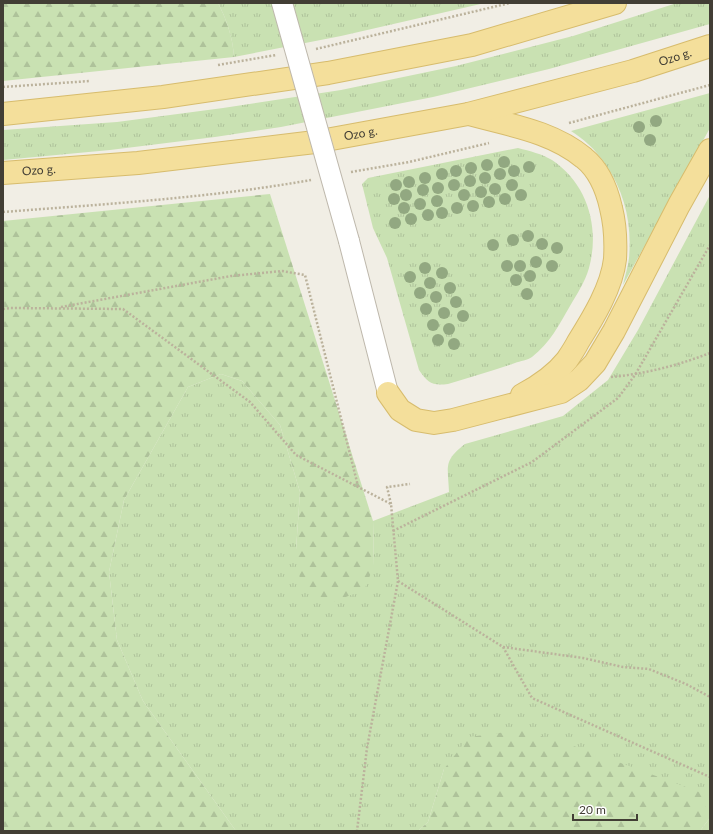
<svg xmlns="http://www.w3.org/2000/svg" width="713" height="834" viewBox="0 0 713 834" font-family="Lato,sans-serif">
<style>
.grass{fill:url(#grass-tufts)}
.forest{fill:url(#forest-firs)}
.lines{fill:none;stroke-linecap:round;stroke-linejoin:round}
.street-casing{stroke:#beb8ac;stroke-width:22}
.primary-casing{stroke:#d7bc6d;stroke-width:24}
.path{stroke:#bbb29c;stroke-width:2.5;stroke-dasharray:2 2;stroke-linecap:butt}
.street{stroke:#fff;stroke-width:20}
.primary{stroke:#f4df9b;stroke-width:22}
.street-bridge-casing{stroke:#beb8ac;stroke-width:22;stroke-linecap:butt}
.street-bridge{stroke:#fff;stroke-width:20}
.tree{fill:#92a881}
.labels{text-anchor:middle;stroke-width:3;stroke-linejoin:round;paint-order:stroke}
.street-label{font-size:12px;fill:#423e35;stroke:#fff}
</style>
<defs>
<pattern id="grass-tufts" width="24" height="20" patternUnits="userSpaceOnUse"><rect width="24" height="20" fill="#c9e1b2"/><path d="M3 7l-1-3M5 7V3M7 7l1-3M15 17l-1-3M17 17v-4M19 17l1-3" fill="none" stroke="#aec29a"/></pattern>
<pattern id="forest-firs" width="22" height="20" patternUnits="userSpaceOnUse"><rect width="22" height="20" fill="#c9e1b2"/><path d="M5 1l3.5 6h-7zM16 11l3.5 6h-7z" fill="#aec29a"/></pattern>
</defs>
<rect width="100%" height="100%" fill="#f1eee5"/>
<!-- grass -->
<g class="grass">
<path d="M218 3H485L341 36 234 57C233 39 227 20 218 3Z"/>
<path d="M677 3H710V24L549 69 433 97 281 127 215 137 110 150 3 160V130L117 122 223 108 341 90 456 66 573 36Z"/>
<path d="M710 93V128L623 285C625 276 628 267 629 258 632 224 625 193 606 165 601 158 595 150 588 144 583 139 577 135 571 131Z"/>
<path d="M518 148C530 151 542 154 552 160 588 184 600 228 589 268 585 282 577 294 570 306 559 325 550 343 532 357 528 360 520 361 515 363 493 371 471 377 448 384 432 386 428 383 419 370L387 258 373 228 362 184 368 178Z"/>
<path d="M710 195V831H700L709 819 444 769 428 822 418 831H236L143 701 117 640 109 572 124 500 188 387 221 374 242 381 280 425 300 492 296 550 374 566 373 521 449 492C448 466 443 461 465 444L563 416 608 380 638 330Z"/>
</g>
<!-- forest -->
<g class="forest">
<path d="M3 3H218C227 20 233 39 234 57L3 81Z"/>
<path d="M270 194 373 521 374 566 364 590 330 603 301 588 296 550 300 492 280 425 242 381 221 374 188 387 124 500 109 572 117 640 143 701 236 831H3V221Z"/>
<path d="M521 730 583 749 702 793 709 819 700 831H418L428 822 444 769 469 737Z"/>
</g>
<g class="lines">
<defs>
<path id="street" d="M349 241 388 393"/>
<g id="primary">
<path d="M3 114 163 97 328 73 472 45 615 3"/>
<path d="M469 114C508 125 552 131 584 158 599 170 607 190 611 208 615 224 616 242 615 259 612 287 593 318 578 342 575 348 571 354 567 360 555 375 539 386 522 395"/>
<path id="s1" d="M3 173 138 163 315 142 468 114 633 71 710 46"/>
<path d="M388 393 400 410 416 420 434 423 453 420 561 392 579 380 595 363 614 331 679 205 710 150"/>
</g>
</defs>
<!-- street casing -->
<use href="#street" class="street-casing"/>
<!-- primary casing -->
<use href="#primary" class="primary-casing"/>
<!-- path -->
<g class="path">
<path d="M316 49 510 3"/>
<path d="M218 65 276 55"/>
<path d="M3 87 90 81"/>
<path d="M569 123 710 85"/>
<path d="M351 172 409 162 489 143"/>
<path d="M3 212C106 204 209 198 311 180"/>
<path d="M61 307 231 276 282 271 305 275 358 486"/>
<path d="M3 309 10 308 123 309 250 402 296 455 391 504 398 581 367 748 357 831"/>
<path d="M611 377C645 374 679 365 710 353"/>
<path d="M391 504 387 487 410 484"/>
<path d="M393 531 532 462 618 398 635 375 710 245"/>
<path d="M398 581 503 647 532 698 710 777"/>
<path d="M503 647 583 658 623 667 649 669 686 684 710 697"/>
</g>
<!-- street -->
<use href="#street" class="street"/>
<!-- primary -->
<use href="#primary" class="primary"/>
<defs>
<path id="street-bridge" d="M282 3 349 241"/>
</defs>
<!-- street-bridge casing -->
<use href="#street-bridge" class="street-bridge-casing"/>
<!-- street-bridge -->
<use href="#street-bridge" class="street-bridge"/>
</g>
<!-- trees -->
<g class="tree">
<circle cx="656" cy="121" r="6"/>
<circle cx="639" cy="127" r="6"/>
<circle cx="650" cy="140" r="6"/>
<circle cx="504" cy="162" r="6"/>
<circle cx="487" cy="165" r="6"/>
<circle cx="529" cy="167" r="6"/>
<circle cx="471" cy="168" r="6"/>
<circle cx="456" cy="171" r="6"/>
<circle cx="514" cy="171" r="6"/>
<circle cx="442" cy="174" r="6"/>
<circle cx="500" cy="174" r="6"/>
<circle cx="425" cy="178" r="6"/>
<circle cx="485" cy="178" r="6"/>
<circle cx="470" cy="181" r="6"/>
<circle cx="409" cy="182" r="6"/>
<circle cx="396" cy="185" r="6"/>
<circle cx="454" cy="185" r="6"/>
<circle cx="512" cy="185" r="6"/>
<circle cx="438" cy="188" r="6"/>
<circle cx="495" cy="189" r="6"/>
<circle cx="423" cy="190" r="6"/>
<circle cx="481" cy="192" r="6"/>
<circle cx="406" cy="195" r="6"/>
<circle cx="464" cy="195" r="6"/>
<circle cx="521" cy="195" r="6"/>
<circle cx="394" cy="199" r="6"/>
<circle cx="505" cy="199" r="6"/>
<circle cx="437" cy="201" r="6"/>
<circle cx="489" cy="202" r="6"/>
<circle cx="420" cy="204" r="6"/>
<circle cx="473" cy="206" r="6"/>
<circle cx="404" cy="208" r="6"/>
<circle cx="457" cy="208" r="6"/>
<circle cx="442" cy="213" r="6"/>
<circle cx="428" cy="215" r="6"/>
<circle cx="411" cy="219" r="6"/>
<circle cx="395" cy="223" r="6"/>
<circle cx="528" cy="236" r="6"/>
<circle cx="513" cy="240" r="6"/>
<circle cx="542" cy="244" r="6"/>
<circle cx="493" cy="245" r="6"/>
<circle cx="557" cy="248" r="6"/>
<circle cx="536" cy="262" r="6"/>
<circle cx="507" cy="266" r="6"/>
<circle cx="520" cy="266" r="6"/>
<circle cx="552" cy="266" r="6"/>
<circle cx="425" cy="268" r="6"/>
<circle cx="442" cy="273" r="6"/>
<circle cx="530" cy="276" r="6"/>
<circle cx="410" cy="277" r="6"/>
<circle cx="516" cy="280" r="6"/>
<circle cx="430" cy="283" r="6"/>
<circle cx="450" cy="288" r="6"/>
<circle cx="420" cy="293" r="6"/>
<circle cx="527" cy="294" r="6"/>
<circle cx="436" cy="297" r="6"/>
<circle cx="456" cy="302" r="6"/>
<circle cx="426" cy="309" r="6"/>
<circle cx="444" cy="313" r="6"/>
<circle cx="463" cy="316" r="6"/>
<circle cx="433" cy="325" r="6"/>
<circle cx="449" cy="329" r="6"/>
<circle cx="438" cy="340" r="6"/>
<circle cx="454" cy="344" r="6"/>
</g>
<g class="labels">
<!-- street labels -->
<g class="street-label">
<text dy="4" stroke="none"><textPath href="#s1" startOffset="684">Ozo g.</textPath></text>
<text dy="4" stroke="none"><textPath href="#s1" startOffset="360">Ozo g.</textPath></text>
<text dy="4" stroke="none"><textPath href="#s1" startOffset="36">Ozo g.</textPath></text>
</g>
</g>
<!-- border -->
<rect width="713" height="834" fill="none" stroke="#423e35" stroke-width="8"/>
<!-- scale -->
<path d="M573 814v6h64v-6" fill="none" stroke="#423e35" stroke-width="2"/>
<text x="579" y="814" font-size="12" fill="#423e35" stroke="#ffffff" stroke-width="3" paint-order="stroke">20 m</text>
</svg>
